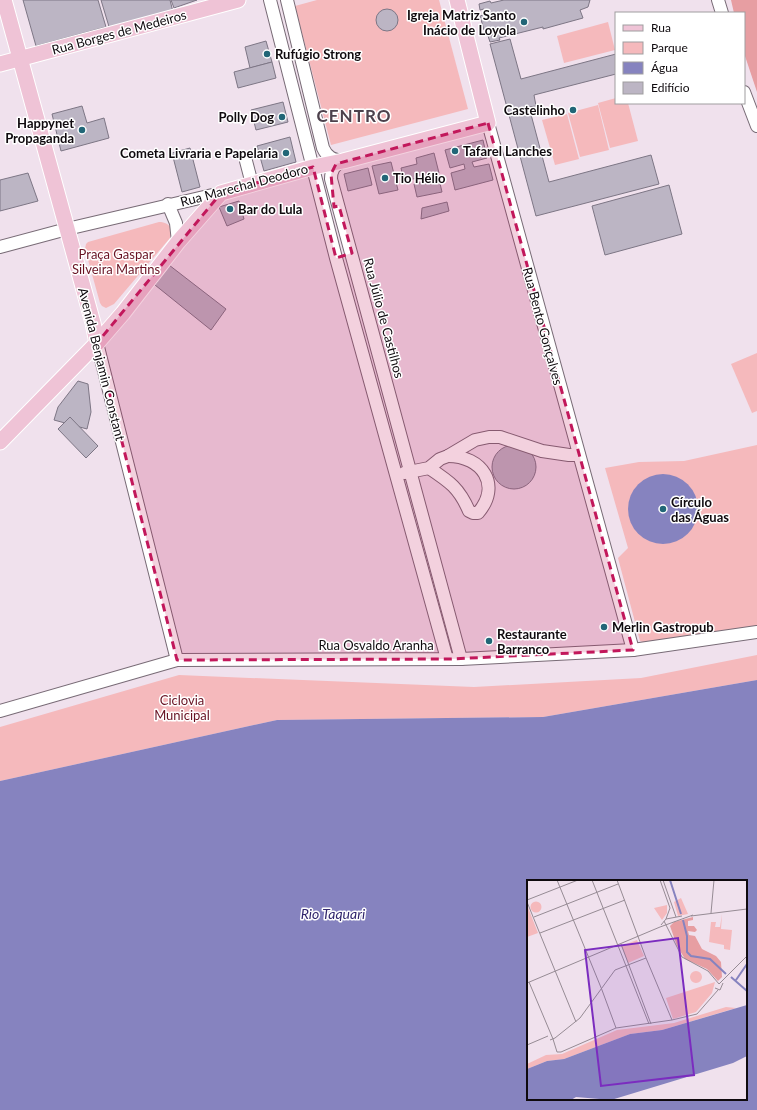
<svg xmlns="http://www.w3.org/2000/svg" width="757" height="1110" viewBox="0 0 757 1110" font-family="Lato,sans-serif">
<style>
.green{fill:#f5b9bc}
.forest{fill:#e79ea2}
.water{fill:#8683bf;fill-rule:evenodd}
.building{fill:#bcb5c4;stroke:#7d7685}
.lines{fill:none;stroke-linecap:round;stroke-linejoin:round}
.minor-casing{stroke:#786b76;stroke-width:14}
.major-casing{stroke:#fff;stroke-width:17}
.minor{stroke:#fff;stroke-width:12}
.major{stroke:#efc3d6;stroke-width:15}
.marked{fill:#c2185b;fill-opacity:0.2;stroke:#c2185b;stroke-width:3;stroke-dasharray:8 5;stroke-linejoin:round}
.poi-dot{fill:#216677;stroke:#fff;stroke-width:1.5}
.labels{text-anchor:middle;stroke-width:3;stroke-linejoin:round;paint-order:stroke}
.poi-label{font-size:13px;font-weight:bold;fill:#0f0a0e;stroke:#fff;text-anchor:start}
.street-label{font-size:13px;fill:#0f0a0e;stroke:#fff}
.park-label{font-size:13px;fill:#681223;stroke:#fff}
.water-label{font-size:14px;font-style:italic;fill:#31266d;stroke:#fff}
.district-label{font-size:17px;font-weight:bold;letter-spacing:1px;fill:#4d414c;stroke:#fff}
.inset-river{fill:none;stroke:#8683bf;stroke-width:2}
.inset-road{fill:none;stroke:#968b94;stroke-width:1}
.view{fill:#7b2cbf;fill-opacity:0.15;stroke:#7b2cbf;stroke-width:2}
.inset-edge{fill:none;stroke:#0f0a0e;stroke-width:2}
</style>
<rect width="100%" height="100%" fill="#f0e1ed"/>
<!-- green -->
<g class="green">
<path d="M317 0H439L468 109 331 145 295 6Z"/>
<path d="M608 22 615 50 564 63 557 36Z"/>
<path d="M616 98V103H628L638 141 610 148 598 103Z"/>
<path d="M598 105 609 150 580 157 568 113Z"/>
<path d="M567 114 579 159 555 165 542 120Z"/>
<path d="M159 222C165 222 169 224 172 230L170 238 114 304 106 308 102 306 100 303 85 249 86 244 88 242Z"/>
<path d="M757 353V411L752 413 731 364Z"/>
<path d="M757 445V627L646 643 640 641 618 558 628 548 605 468 639 462 684 461Z"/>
<path d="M757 655V680L543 717 277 720 0 781V727L179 675 474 687 641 678Z"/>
</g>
<!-- forest -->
<path class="forest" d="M731 0H757V92L744 53V13H734Z"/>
<!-- water -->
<g class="water">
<circle cx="663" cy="509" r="35"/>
<path d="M757 680V1110H0V781L277 720 543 717ZM528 881H746V1099H528Z"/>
</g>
<!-- building -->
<g class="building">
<path d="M23 0H98L106 27 36 46Z"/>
<path d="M101 0H170L173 12 110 30Z"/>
<path d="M171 0H197L174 8Z"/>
<path d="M504 0H590L588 7 580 10 583 18 543 29V27L499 38 500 40 490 42 488 36 492 35 490 28 484 30 480 16 486 14 484 9 480 10 479 4 490 1 491 3Z"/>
<circle cx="387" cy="20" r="11"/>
<path d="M510 39 521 79 616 54V74L534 95 536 106 529 107 549 182 651 155 659 184 536 216 490 44Z"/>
<path d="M266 41 272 62 250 68 245 47Z"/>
<path d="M272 62 276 78 238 88 234 72Z"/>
<path d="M283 102 288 122 256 130 251 110Z"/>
<path d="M82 106 87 123 104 118 109 138 61 151 52 114Z"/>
<path d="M290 137 296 162 264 171 257 146Z"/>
<path d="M483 140 487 158 472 162 474 167 489 164 493 180 455 190 451 173 465 169 464 164 450 168 445 150Z"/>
<path d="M190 148 200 187 182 192 172 153Z"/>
<path d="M434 153 439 173 404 181 401 168 417 164 416 158Z"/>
<path d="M391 162 398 190 379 194 372 166Z"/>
<path d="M368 168 372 185 348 191 344 174Z"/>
<path d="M28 173 38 201 0 211V180Z"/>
<path d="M439 179 442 192 417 197 414 184Z"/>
<path d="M669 185 682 234 605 255 592 206Z"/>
<path d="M239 201 244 219 227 226 219 207Z"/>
<path d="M447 202 449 211 421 219 422 208Z"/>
<path d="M169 265 226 309 211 330 155 285Z"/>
<path d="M78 381 88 384 91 412 87 429 54 420 58 407Z"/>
<path d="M70 417 98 446 86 458 58 429Z"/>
<circle cx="514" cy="467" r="22"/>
</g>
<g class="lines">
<defs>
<g id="minor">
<path d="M270 0 336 258 447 659"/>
<path d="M287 0 323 148C327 157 333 160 343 161"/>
<path d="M718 0 722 13"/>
<path d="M744 92 757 126"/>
<path d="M488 123 633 650"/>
<path d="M246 161 252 184"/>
<path d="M343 161C334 165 331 170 331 179L461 659"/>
<path d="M168 204 176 223 178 242"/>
<path d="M0 247 67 229 221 193"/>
<path d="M97 343 177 660"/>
<path d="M429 468C450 482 459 488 469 511L473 513H478C502 485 482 456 448 456"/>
<path d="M404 473 429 468 440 459 448 456 475 440 489 437H500L542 451 569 455H579"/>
<path d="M0 711 177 660 461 659 633 650 757 632"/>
</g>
<g id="major">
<path d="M4 0 93 323 97 343"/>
<path d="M0 64 238 0"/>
<path d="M0 442 97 343 123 313 178 242 221 193 313 167 343 161 488 123 457 0"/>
</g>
</defs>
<!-- minor casing -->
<use href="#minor" class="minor-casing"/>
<!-- major casing -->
<use href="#major" class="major-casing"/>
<!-- minor -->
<use href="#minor" class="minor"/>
<!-- major -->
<use href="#major" class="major"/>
</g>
<!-- marked area -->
<path class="marked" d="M488 123 633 650 450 659 177 660 97 343 221 193 313 167 336 258 352 253 339 206 334 207 331 174 336 164Z"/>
<!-- markers -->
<g class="poi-dot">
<circle cx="524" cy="22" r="4"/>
<circle cx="267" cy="54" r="4"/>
<circle cx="573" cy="110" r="4"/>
<circle cx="282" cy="117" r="4"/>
<circle cx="82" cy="130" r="4"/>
<circle cx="455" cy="151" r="4"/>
<circle cx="286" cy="153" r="4"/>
<circle cx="385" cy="178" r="4"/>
<circle cx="230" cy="209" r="4"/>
<circle cx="663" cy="509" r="4"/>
<circle cx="604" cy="627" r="4"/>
<circle cx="489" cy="641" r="4"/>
</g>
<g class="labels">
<!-- poi labels -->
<g class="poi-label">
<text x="516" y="20" text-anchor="end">Igreja Matriz Santo<tspan x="516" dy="15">Inácio de Loyola</tspan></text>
<text x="275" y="59">Rufúgio Strong</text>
<text x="565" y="115" text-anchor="end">Castelinho</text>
<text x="274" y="122" text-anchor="end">Polly Dog</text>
<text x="74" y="128" text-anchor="end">Happynet<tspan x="74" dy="15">Propaganda</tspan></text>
<text x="463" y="156">Tafarel Lanches</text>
<text x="278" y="158" text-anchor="end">Cometa Livraria e Papelaria</text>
<text x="393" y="183">Tio Hélio</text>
<text x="238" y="214">Bar do Lula</text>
<text x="671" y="507">Círculo<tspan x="671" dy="15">das Águas</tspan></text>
<text x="612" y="632">Merlin Gastropub</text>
<text x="497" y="639">Restaurante<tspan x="497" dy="15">Barranco</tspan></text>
</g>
<!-- street labels -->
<g class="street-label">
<text transform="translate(119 32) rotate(-15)" y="5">Rua Borges de Medeiros</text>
<text transform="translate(244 185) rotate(-15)" y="5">Rua Marechal Deodoro</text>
<text transform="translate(384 318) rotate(75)" y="5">Rua Júlio de Castilhos</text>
<text transform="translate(543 326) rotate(75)" y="5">Rua Bento Gonçalves</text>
<text transform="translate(102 364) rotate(76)" y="5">Avenida Benjamin Constant</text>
<text x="376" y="650">Rua Osvaldo Aranha</text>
</g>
<!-- park labels -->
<g class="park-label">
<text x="116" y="259">Praça Gaspar<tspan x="116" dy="15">Silveira Martins</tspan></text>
<text x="182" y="705">Ciclovia<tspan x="182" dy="15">Municipal</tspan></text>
</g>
<!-- water labels -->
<g class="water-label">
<text x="333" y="919">Rio Taquari</text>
</g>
<!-- district labels -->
<g class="district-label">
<text x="354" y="122">CENTRO</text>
</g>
</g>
<!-- overview -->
<g transform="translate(527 880)">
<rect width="220" height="220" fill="#f0e1ed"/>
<path d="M154 18 161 34 151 36 147 22ZM3.5 27a5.5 5.5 0 1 1 11 0a5.5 5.5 0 1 1-11 0ZM0 25 11 53 0 57ZM140 25V33L135 40 127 28ZM195 34 194 49 205 50 203 70 197 69V65L182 62 184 42H189L188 47H193ZM110 60 117 76 101 83 94 66ZM163 97a6 6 0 1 1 12 0a6 6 0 1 1-12 0ZM188 102 185 113 169 132 146 139 139 118ZM199 127 209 128 135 150 103 154 37 179 20 181 0 189V184L19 175 35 174 90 150 147 143Z" fill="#f5b9bc"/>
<path d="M166 37V40L161 41V46H167L170 50 168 52 161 51 162 55 168 56 175 69 189 76 194 82 195 97 191 101 180 89 158 79 150 66 143 46 147 42Z" fill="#e79ea2"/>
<path d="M220 125V176L206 183 84 220 49 217 44 220H0V189L20 181 37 179 103 154 135 150Z" fill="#8683bf"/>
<path class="inset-river" d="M143 0 154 34M156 40 160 56V72L164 76 183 79 199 94M204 97 220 111M209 100 220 84"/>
<path class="inset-road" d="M30 0 75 110M65 0 122 144M133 0 143 28 139 39M136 0 149 37M0 20 51 0M0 22 49 142M184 33 187 0M164 36 220 29M7 37 91 4M137 41 155 77 181 91 192 104M134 45 139 39 155 36M13 53 98 20M94 64 124 144M119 78 145 140M2 102 26 159M0 103 133 47 166 35M192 104 220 76M188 108 193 110 196 103M75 110 89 148M26 159 30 172H34L89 148 145 140 170 134 191 110M23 160 28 158 53 138 88 90 119 78 90 0M0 165 21 156"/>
<path class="view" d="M151 58 167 195 74 206 58 70Z"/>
<rect width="220" height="220" class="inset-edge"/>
</g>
<!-- legend -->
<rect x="615" y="12" width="130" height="92" fill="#ffffff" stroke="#9f9d9f"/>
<rect x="623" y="25" width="20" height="6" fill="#efc3d6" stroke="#9f9d9f"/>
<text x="651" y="32" font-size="12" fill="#0f0a0e">Rua</text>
<rect x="623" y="42" width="20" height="12" fill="#f5b9bc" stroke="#9f9d9f"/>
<text x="651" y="52" font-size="12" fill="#0f0a0e">Parque</text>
<rect x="623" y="62" width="20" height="12" fill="#8683bf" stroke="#9f9d9f"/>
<text x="651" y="72" font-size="12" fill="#0f0a0e">Água</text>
<rect x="623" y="82" width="20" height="12" fill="#bcb5c4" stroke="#9f9d9f"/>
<text x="651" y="92" font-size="12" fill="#0f0a0e">Edifício</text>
</svg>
